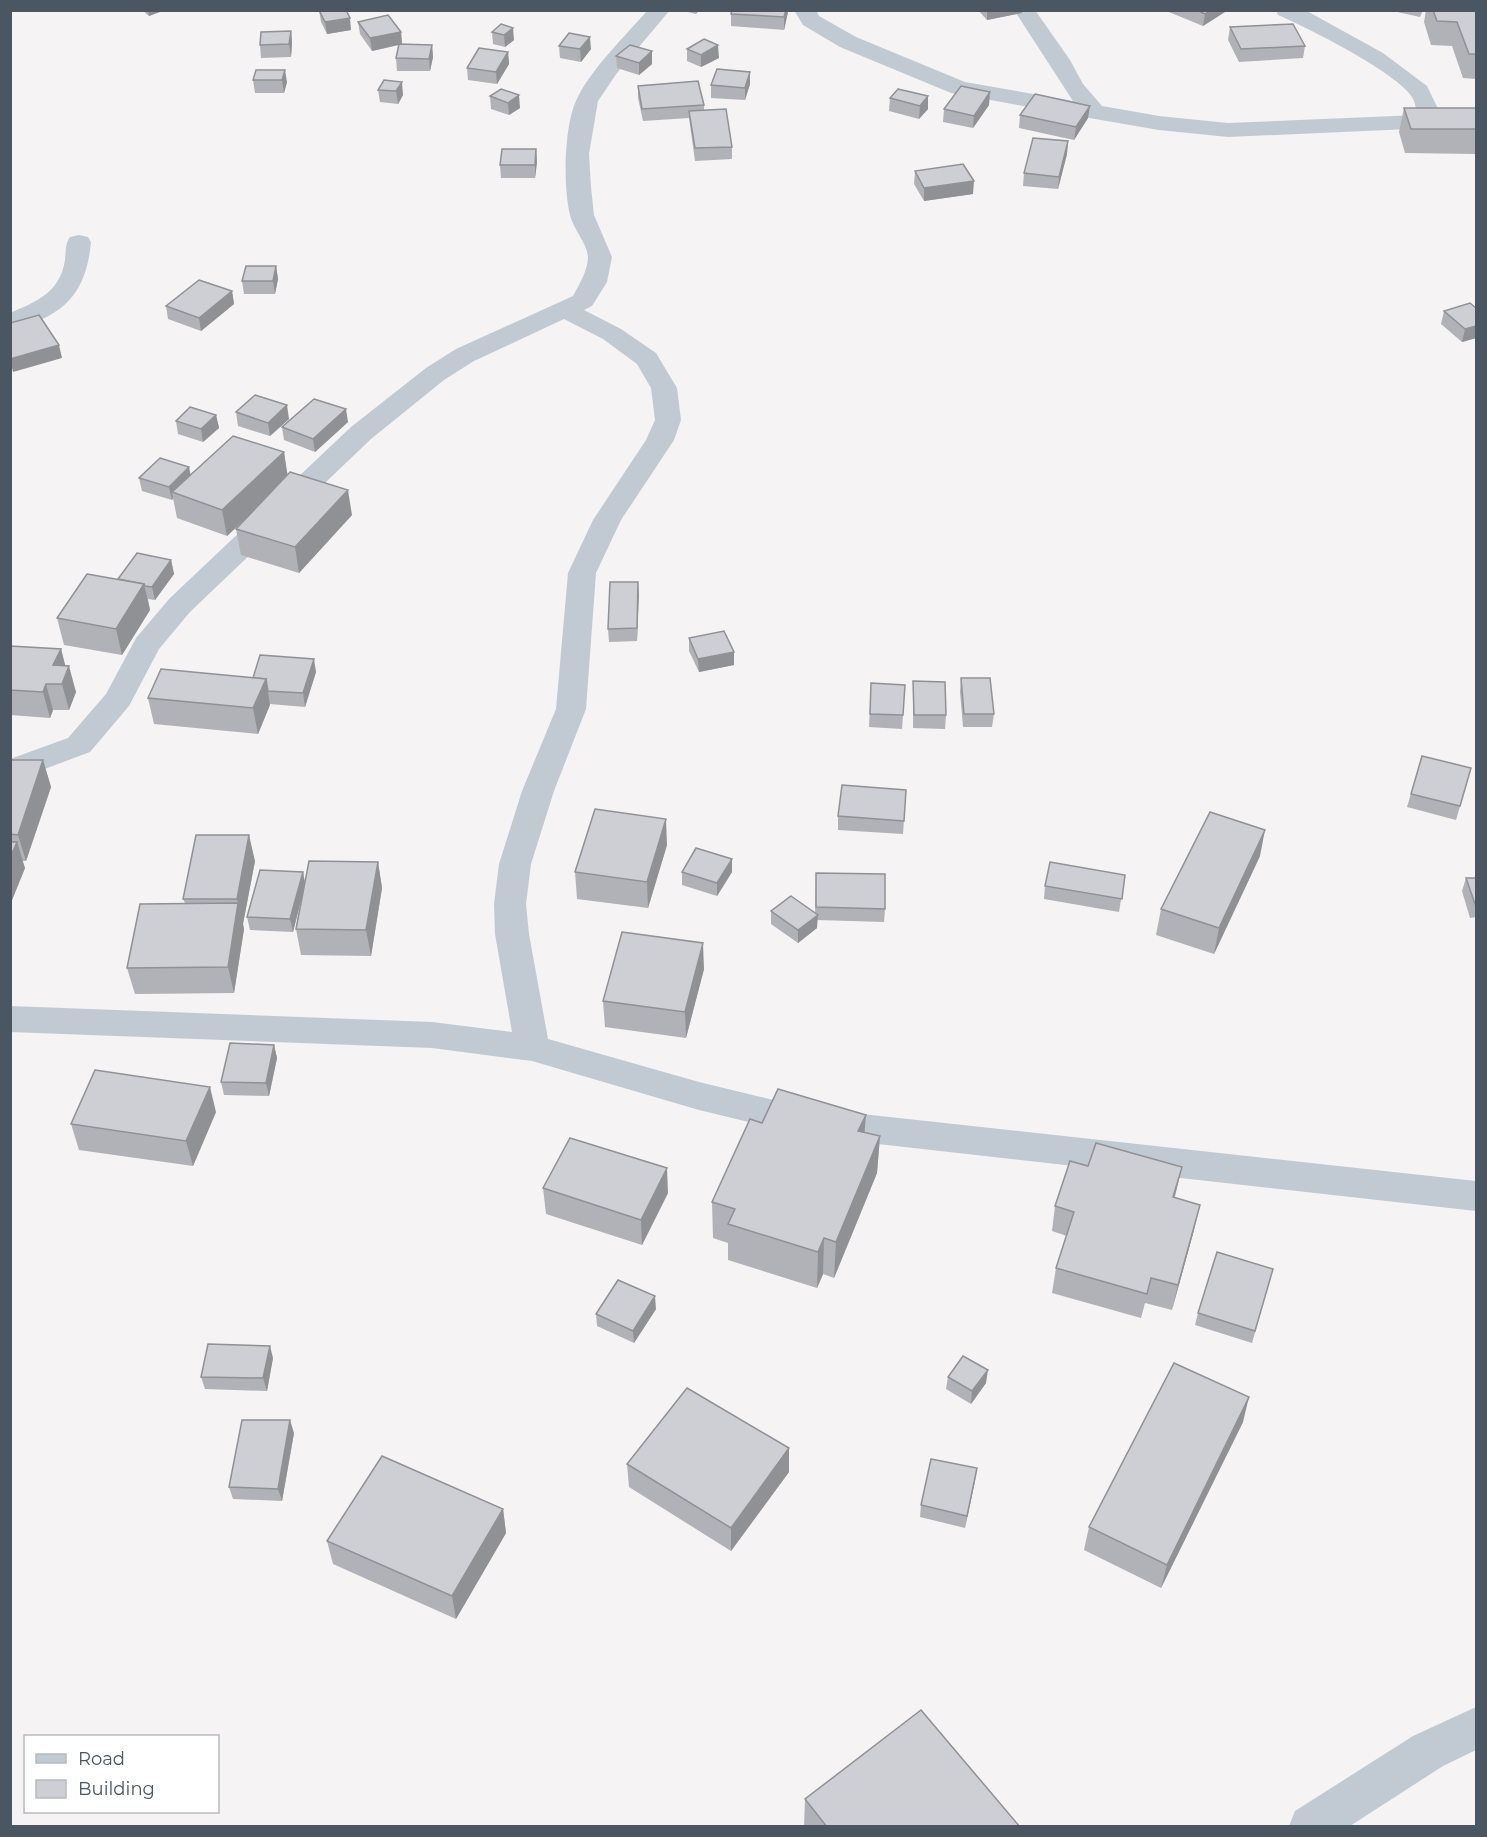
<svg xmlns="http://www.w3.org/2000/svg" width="1487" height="1837" viewBox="0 0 1487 1837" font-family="Montserrat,sans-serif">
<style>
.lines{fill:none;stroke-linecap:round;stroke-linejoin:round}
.minor{fill:#c1cad2;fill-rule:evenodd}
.wall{fill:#b0b2b7}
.shaded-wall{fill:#909195}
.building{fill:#cdcfd5;stroke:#909195;stroke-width:1.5}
</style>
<rect width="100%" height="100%" fill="#f5f3f3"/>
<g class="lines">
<!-- minor -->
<g class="minor">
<path d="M648 10H670L617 73 598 101 589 154 591 187 594 215 612 257 607 282 592 306 584 310 621 329 656 353 677 388 681 420 674 440 621 520 596 573 586 709 554 791 531 864 526 904 529 934 548 1039 699 1082 807 1108 1476 1181V1211L807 1136 699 1110 532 1061 432 1048 10 1032V1006L432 1022 512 1032 495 934 494 904 499 864 522 791 556 709 568 573 593 520 646 440 655 420 651 388 637 364 603 339 564 319 474 361 444 380 371 439 190 612 159 649 129 706 90 752 10 782V759L68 738 106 694 136 638 170 598 351 427 426 368 456 349 573 296C579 285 588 270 588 257 587 243 573 229 570 215 563 187 564 127 576 101 589 71 626 35 648 10Z"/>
<path d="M794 10H816L819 16 856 37 965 82 1073 101 1014 10H1035L1070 60 1083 84 1102 106 1159 116 1228 123 1418 115C1416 109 1415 102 1412 97 1396 72 1308 28 1278 15L1276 10H1305L1383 53 1427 86 1441 115 1476 117V131L1432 128 1228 137 1159 130 1095 119 951 93 840 47 803 25Z"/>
<path d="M79 235 88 237 91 242C86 296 62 317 10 330V313C38 301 60 292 65 260 66 251 65 244 70 237Z"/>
<path d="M1476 1707V1750L1443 1766 1350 1826H1289L1295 1811 1413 1736Z"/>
</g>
</g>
<!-- wall -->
<g class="wall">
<path d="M142 10H165L149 16Z"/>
<path d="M319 10 351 30 327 34 321 22Z"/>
<path d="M680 10H700L696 14Z"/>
<path d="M978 10H1022V13L987 20Z"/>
<path d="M1164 10H1228L1203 26Z"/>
<path d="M1388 10H1423L1420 17Z"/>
<path d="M1426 10H1476V79L1463 78 1452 46 1431 45 1424 22Z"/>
<path d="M788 12 784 30 731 26V14Z"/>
<path d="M358 22 401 32 402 44H400L432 45 433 57 430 71H397L396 58 399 45 372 51 360 34Z"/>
<path d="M501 24 514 40 505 47 493 44 492 32Z"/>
<path d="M1230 27 1305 46 1303 58 1239 62 1228 40Z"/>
<path d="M291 31 292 43 291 57 261 58 260 45Z"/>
<path d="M559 46 591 49 581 62 560 58Z"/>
<path d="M687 49 719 58 701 67 687 61Z"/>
<path d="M508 52 509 64 497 84 468 80 467 68Z"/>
<path d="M616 56 652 64 639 75 617 68Z"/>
<path d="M256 70 287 82 284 93H255L253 80Z"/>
<path d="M384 80 403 95 398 104 380 102 378 90Z"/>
<path d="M750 84 745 100 711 98V85Z"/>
<path d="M638 86 704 105V110L732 147V159L695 161 689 118 643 121 638 98Z"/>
<path d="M501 89 520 108 509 115 491 109 490 96Z"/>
<path d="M928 96V109L919 119 889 111 890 98Z"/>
<path d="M989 105 973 128 943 122 944 109Z"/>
<path d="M1404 108H1476V154L1405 153 1399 132Z"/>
<path d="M1020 115 1088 118 1074 140 1019 128Z"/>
<path d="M1068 141 1067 154 1058 189 1023 186 1024 173Z"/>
<path d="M536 149 537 162 535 178H501L500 165Z"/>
<path d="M915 171 973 194 924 201 914 184Z"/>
<path d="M276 266 278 279 275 294H244L242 281Z"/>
<path d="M232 291 234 304 201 331 168 319 166 306Z"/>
<path d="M1476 308V338L1462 342 1441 324 1444 311Z"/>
<path d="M236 412 289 419 270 436 238 426Z"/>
<path d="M216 415 219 428 203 442 178 434 176 421Z"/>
<path d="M348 422 315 452 284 440 282 427Z"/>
<path d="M284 452 287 475 352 515 299 573 241 555 236 529 249 515 227 536 177 518 173 498 172 500 142 491 139 478 190 475Z"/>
<path d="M171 560 174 574 155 600 148 599 150 610 122 655 64 645 57 618 118 579Z"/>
<path d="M638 582 637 641 609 642 608 629Z"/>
<path d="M689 638 734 665 699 672 689 651Z"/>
<path d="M10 646 61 649 65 666 76 692 69 710H53L50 718 10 715Z"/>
<path d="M316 672 305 707 270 704 258 734 154 724 148 698 253 678Z"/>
<path d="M961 678 994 714 992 727H963L960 692Z"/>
<path d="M913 681 946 715 945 729 913 728Z"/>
<path d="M871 683 903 715 902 729 869 727Z"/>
<path d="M1422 756 1471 768 1456 820 1407 807Z"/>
<path d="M10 760H43L51 787 26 861H22L25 868 10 905Z"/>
<path d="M906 790 903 834 838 830V816Z"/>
<path d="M667 845 648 908 577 899 575 872Z"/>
<path d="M1260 856 1214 954 1156 935 1161 909Z"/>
<path d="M255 861 243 924 244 929 234 993 135 994 127 968 185 903 183 899Z"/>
<path d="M378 862 382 888 371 956 301 955 296 929 301 900 293 932 250 930 247 917 303 872 305 882Z"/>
<path d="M682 872H732L717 896 682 885Z"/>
<path d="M816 873 885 909 884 922 817 920V928L798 943 771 924V911L815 913Z"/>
<path d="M1125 875 1119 912 1044 899 1045 886Z"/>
<path d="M1466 878H1476V917L1470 918 1462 891Z"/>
<path d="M704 969 686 1038 605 1027 603 1001Z"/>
<path d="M274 1045 277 1058 269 1096 224 1095 221 1082Z"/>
<path d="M216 1112 193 1166 79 1150 71 1124Z"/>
<path d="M762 1123 865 1132 880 1136 877 1173 834 1278 823 1274 817 1288 728 1260V1243L713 1238 712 1202Z"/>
<path d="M543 1188 668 1193 642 1245 546 1214Z"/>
<path d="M1175 1198 1194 1230 1172 1310 1145 1303 1141 1318 1052 1293 1056 1268 1067 1236 1052 1231 1055 1206Z"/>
<path d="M1273 1269 1252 1343 1195 1325 1198 1313Z"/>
<path d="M656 1309 634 1343 597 1326 596 1314Z"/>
<path d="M273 1358 267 1391 205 1389 201 1377Z"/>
<path d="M948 1377 986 1383 971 1404 946 1389Z"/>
<path d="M1243 1422 1161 1588 1084 1550 1089 1527Z"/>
<path d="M294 1433 282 1501 233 1499 229 1487Z"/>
<path d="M627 1464 789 1472 731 1551 629 1487Z"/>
<path d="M977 1468 965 1528 920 1517 921 1505Z"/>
<path d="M503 1509 506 1533 456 1619 333 1564 327 1541Z"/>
<path d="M805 1799 1020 1827H804Z"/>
</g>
<!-- shaded-wall -->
<g class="shaded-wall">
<path d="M148 10H165L149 16Z"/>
<path d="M786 10H788V12L784 30V17Z"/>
<path d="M987 10H1022V13L987 20Z"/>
<path d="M1210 10H1228L1203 26 1205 14Z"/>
<path d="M350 18 351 30 327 34 325 22Z"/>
<path d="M513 28 514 40 505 47 504 35Z"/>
<path d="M291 31 292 43 291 57 289 44Z"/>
<path d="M401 32 402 44 372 51 370 38Z"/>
<path d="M590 37 591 49 581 62 580 49Z"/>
<path d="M432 45 433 57 430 71 429 59Z"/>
<path d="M718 45 719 58 701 67V55Z"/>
<path d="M652 51V64L639 75V63Z"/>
<path d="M508 52 509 64 497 84 496 72Z"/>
<path d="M285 70 287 82 284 93 282 80Z"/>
<path d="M750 72V84L745 100V88Z"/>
<path d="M402 82 403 95 398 104 396 91Z"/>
<path d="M990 92 989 105 973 128 974 116Z"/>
<path d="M519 95 520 108 509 115 508 103Z"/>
<path d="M928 96V109L919 119 920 106Z"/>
<path d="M1090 106 1088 118 1074 140 1076 127Z"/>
<path d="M1068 141 1067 154 1058 189 1059 177Z"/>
<path d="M536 149 537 162 535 178V165Z"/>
<path d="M974 181 973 194 924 201V188Z"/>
<path d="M276 266 278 279 275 294 273 281Z"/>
<path d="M232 291 234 304 201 331 199 318Z"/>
<path d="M1476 326V338L1462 342 1465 329Z"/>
<path d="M59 345 62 358 13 372 10 359Z"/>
<path d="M287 405 289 419 270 436 268 423Z"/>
<path d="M346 409 348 422 315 452 313 439Z"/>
<path d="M216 415 219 428 203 442 201 429Z"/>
<path d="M284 452 288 478 227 536 222 510Z"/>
<path d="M189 467 192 481 172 492 173 498 172 500 169 487Z"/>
<path d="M348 490 352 515 299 573 295 547Z"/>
<path d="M171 560 174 574 155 600 152 587Z"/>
<path d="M638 582 639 595 637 641V628Z"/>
<path d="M144 584 150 610 122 655 116 629Z"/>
<path d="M61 649 67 672 69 666 76 692 69 710 62 684 53 665Z"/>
<path d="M734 652V665L699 672 698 659Z"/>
<path d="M314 659 316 672 305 707 303 693Z"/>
<path d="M266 679 270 705 258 734 253 708Z"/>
<path d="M46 684 53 710 50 718 43 692Z"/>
<path d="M43 760 51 787 26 861 18 835Z"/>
<path d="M666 819 667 845 648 908 647 882Z"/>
<path d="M1265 830 1260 856 1214 954 1219 928Z"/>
<path d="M249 835 255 861 243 924 244 929 234 993 228 967 238 903 237 899Z"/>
<path d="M17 842 25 868 10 905V858Z"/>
<path d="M732 859V872L717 896V883Z"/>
<path d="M378 862 382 888 371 956 366 930Z"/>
<path d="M303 872 305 885 293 932 290 919Z"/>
<path d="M818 915 817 928 798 943V930Z"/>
<path d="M703 943 704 969 686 1038 685 1012Z"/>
<path d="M274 1045 277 1058 269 1096 266 1083Z"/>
<path d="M210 1087 216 1112 193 1166 186 1141Z"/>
<path d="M866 1115 863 1151 858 1131Z"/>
<path d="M880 1136 877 1173 834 1278 836 1242Z"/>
<path d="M1182 1167 1176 1192 1168 1223 1173 1197Z"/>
<path d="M667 1168 668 1193 642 1245 641 1220Z"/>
<path d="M1200 1205 1194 1230 1172 1310 1178 1285Z"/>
<path d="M824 1238 823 1274 817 1288 818 1252Z"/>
<path d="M655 1296 656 1309 634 1343 633 1331Z"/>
<path d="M270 1346 273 1358 267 1391 263 1378Z"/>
<path d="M988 1370 986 1383 971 1404 972 1391Z"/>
<path d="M1249 1397 1243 1422 1161 1588 1167 1565Z"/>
<path d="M290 1420 294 1433 282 1501 278 1489Z"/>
<path d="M789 1448V1472L731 1551V1528Z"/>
<path d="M977 1468 975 1481 965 1528 967 1516Z"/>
<path d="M503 1509 506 1533 456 1619 452 1596Z"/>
</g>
<!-- building -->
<g class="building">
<path d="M319 10H346L350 18 325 22Z"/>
<path d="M732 10H786L784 17 731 14Z"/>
<path d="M1197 10H1210L1205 14Z"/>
<path d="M1433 10H1476V54H1469L1457 22 1437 21Z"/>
<path d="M388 15 401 32 370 38 358 22Z"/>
<path d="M501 24 513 28 504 35 492 32Z"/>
<path d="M1293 24 1305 46 1241 49 1230 27Z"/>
<path d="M291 31 289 44 260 45 261 32Z"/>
<path d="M569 33 590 37 580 49 559 46Z"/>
<path d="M704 39 718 45 701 55 687 49Z"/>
<path d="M399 44 432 45 429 59 396 58Z"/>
<path d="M630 45 652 51 639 63 616 56Z"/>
<path d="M479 48 508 52 496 72 467 68Z"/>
<path d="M717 69 750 72 745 88 711 85Z"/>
<path d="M256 70H285L282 80H253Z"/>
<path d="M384 80 402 82 396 91 378 90Z"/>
<path d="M698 81 704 105 642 109 638 86Z"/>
<path d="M961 86 990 92 974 116 944 109Z"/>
<path d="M501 89 519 95 508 103 490 96Z"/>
<path d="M898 89 928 96 920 106 890 98Z"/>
<path d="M1035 94 1090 106 1076 127 1020 115Z"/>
<path d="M1404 108H1476V129H1411Z"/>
<path d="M726 109 732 147 695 148 689 111Z"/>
<path d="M1033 138 1068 141 1059 177 1024 173Z"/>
<path d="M502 149H536L535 165H500Z"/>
<path d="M963 164 974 181 924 188 915 171Z"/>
<path d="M246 266H276L273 281H242Z"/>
<path d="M199 280 232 291 199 318 166 306Z"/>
<path d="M1470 303 1476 308V326L1465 329 1444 311Z"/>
<path d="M39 315 59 345 10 359V323Z"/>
<path d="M255 395 287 405 268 423 236 412Z"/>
<path d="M314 399 346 409 313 439 282 427Z"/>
<path d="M190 407 216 415 201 429 176 421Z"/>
<path d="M233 436 284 452 222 510 172 492Z"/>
<path d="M160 458 189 467 169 487 139 478Z"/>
<path d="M290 472 348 490 295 547 236 529Z"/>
<path d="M137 553 171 560 152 587 145 586 144 584 118 579Z"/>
<path d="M87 574 144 584 116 629 57 618Z"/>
<path d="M610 582H638L637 628 608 629Z"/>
<path d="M724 631 734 652 698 659 689 638Z"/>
<path d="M10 646 61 649 53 665 69 666 62 684H46L43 692 10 690Z"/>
<path d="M260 655 314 659 303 693 268 691 266 679 253 678Z"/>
<path d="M161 669 266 679 253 708 148 698Z"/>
<path d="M961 678H990L994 714H964Z"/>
<path d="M913 681 945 682 946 715H914Z"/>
<path d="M871 683 905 685 903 715 870 714Z"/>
<path d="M1422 756 1471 768 1460 806 1411 794Z"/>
<path d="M10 760H43L18 835 10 834Z"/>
<path d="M842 785 906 790 904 821 838 816Z"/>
<path d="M595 809 666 819 647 882 575 872Z"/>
<path d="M1210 812 1265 830 1219 928 1161 909Z"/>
<path d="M196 835H249L237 899H183Z"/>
<path d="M10 842H17L10 858Z"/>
<path d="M696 848 732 859 717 883 682 872Z"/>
<path d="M309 861 378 862 366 930 296 929Z"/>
<path d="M1050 862 1125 875 1122 899 1045 886Z"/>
<path d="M260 870 303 872 290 919 247 917Z"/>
<path d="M816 873 885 874V909L816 907Z"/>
<path d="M1466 878H1476V904H1475Z"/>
<path d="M791 896 818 915 798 930 771 911Z"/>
<path d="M238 903 228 967 127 968 140 904Z"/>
<path d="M622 932 703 943 685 1012 603 1001Z"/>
<path d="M230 1043 274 1045 266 1083 221 1082Z"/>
<path d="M95 1070 210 1087 186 1141 71 1124Z"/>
<path d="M778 1089 866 1115 858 1131 880 1136 836 1242 824 1238 818 1252 728 1224 735 1209 712 1202 750 1119 762 1123Z"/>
<path d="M570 1138 667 1168 641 1220 543 1188Z"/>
<path d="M1096 1143 1182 1167 1173 1197 1200 1205 1178 1285 1151 1278 1147 1294 1056 1268 1074 1212 1055 1206 1070 1161 1088 1166Z"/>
<path d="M1217 1252 1273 1269 1255 1331 1198 1313Z"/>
<path d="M618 1280 655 1296 633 1331 596 1314Z"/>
<path d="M208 1344 270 1346 263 1378 201 1377Z"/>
<path d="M963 1356 988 1370 972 1391 948 1377Z"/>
<path d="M1174 1363 1249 1397 1167 1565 1089 1527Z"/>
<path d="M687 1388 789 1448 731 1528 627 1464Z"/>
<path d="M242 1420H290L278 1489 229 1487Z"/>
<path d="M382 1456 503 1509 452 1596 327 1541Z"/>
<path d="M931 1459 977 1468 967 1516 921 1505Z"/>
<path d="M921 1710 1020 1827H827L805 1799Z"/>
</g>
<!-- border -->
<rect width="1487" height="1837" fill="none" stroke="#4a5661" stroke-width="24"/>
<!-- legend -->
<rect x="24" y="1735" width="195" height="78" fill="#ffffff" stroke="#b7bbc0" stroke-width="1.5"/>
<rect x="36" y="1754" width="30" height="9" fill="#c1cad2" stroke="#b7bbc0" stroke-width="1.5"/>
<text x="78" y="1765" font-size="18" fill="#4a5661">Road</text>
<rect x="36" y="1780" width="30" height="18" fill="#cdcfd5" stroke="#b7bbc0" stroke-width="1.5"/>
<text x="78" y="1795" font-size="18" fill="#4a5661">Building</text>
</svg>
